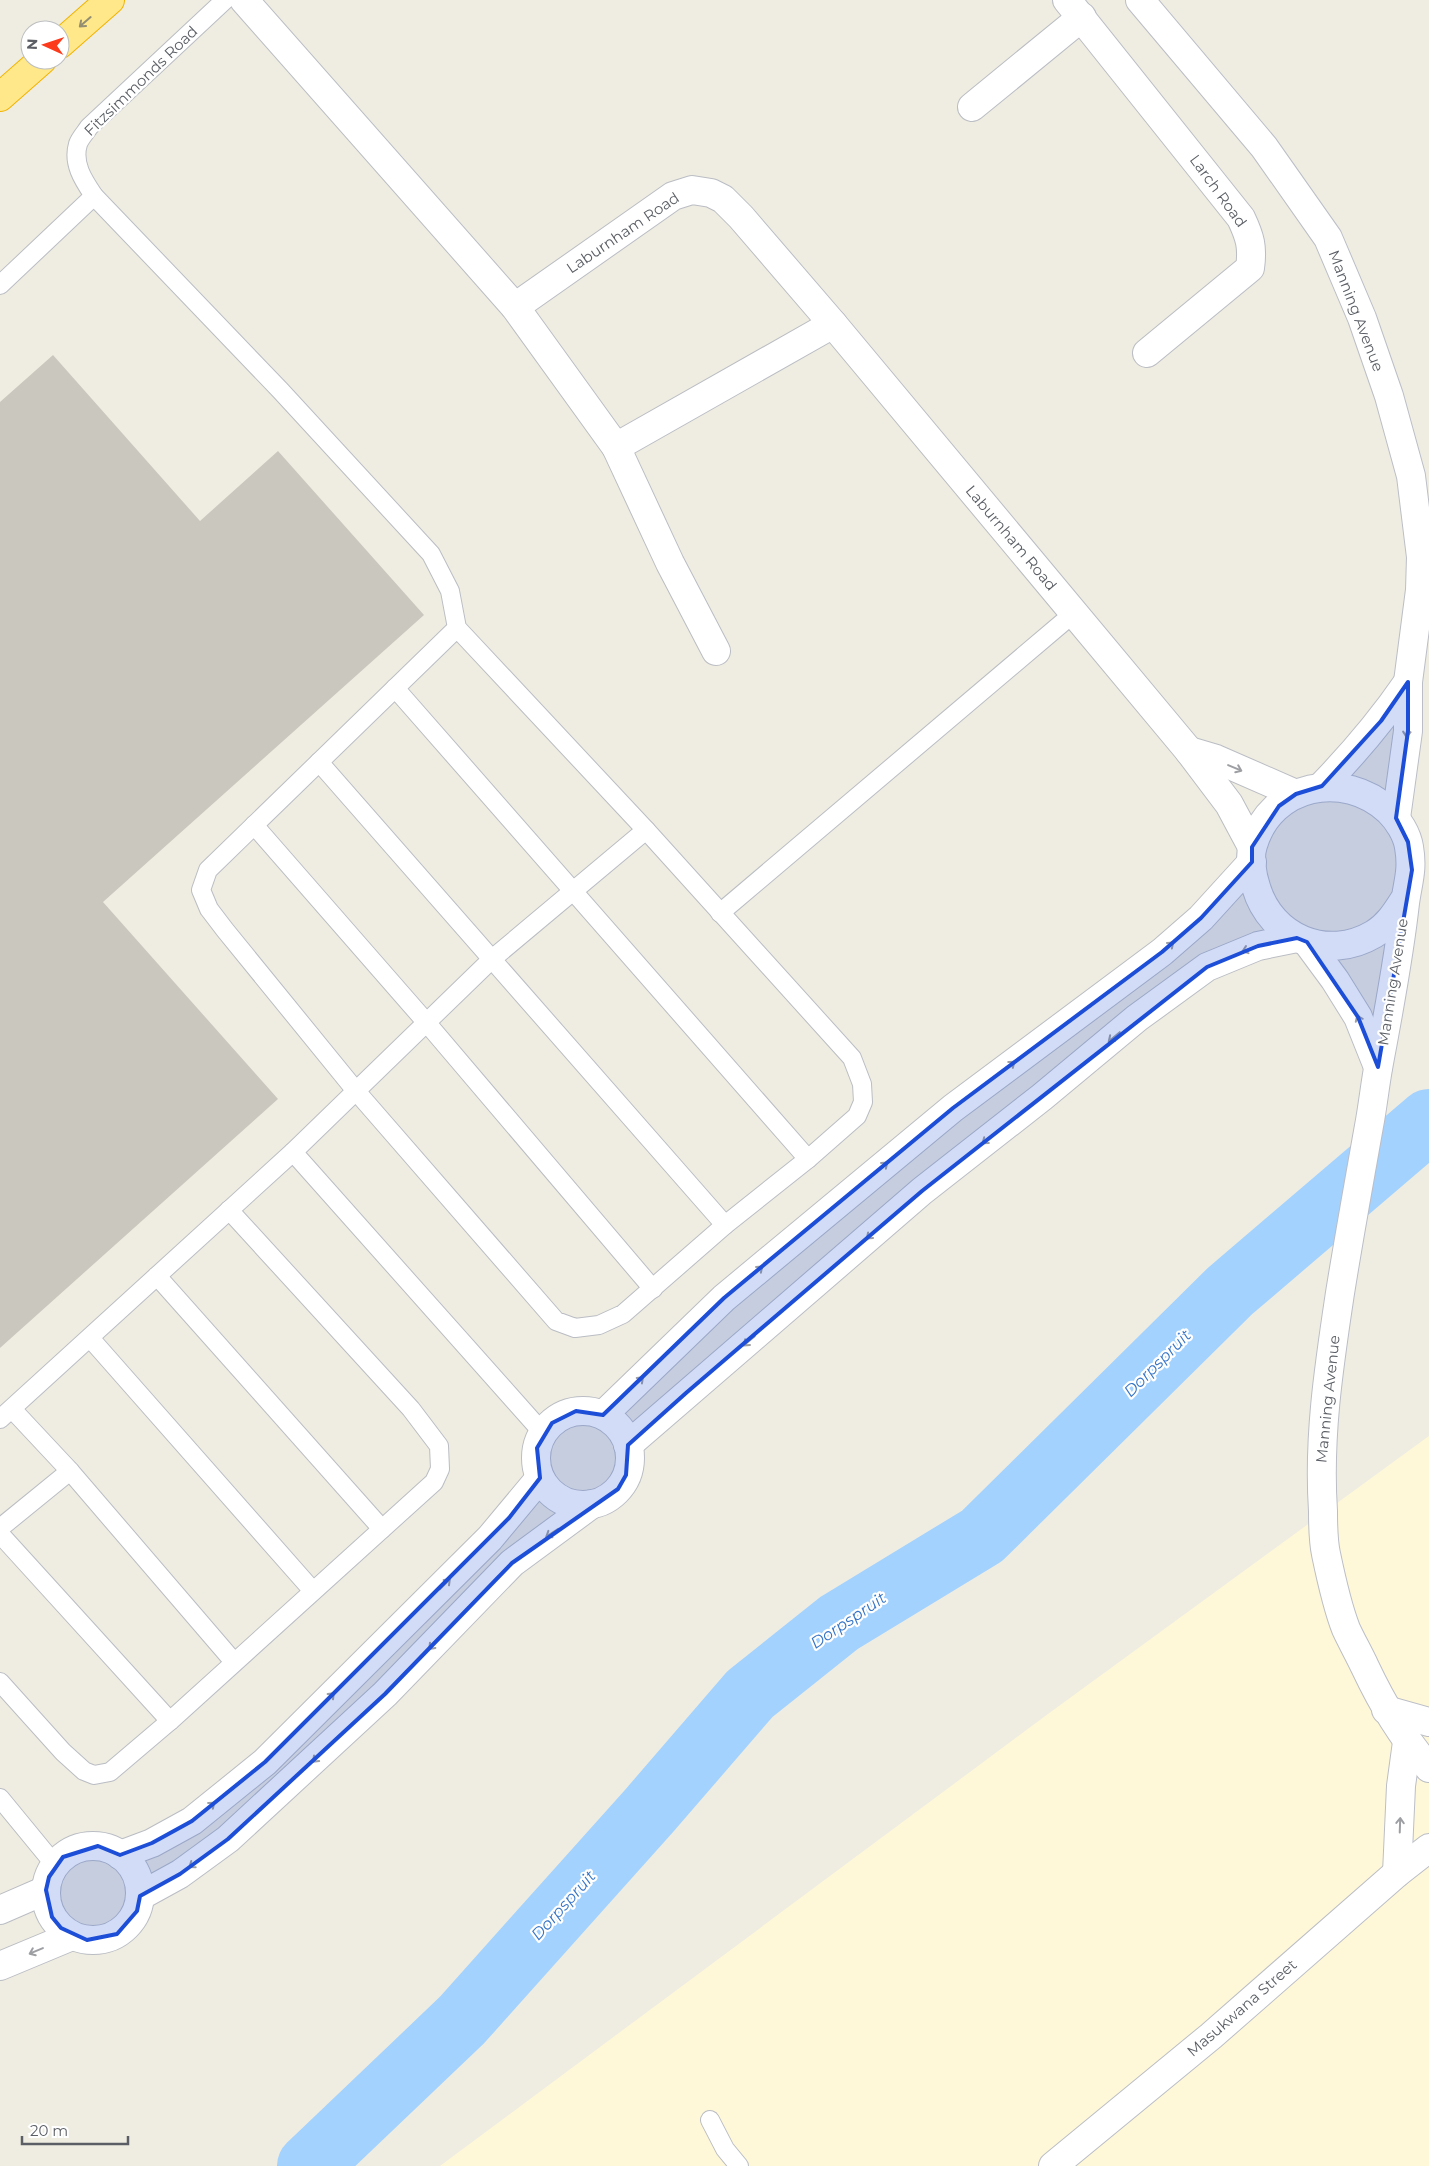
<svg xmlns="http://www.w3.org/2000/svg" width="1429" height="2166" viewBox="0 0 1429 2166" font-family="Montserrat,sans-serif">
<style>
.commercial{fill:#fff8d8}
.lines{fill:none;stroke-linecap:round;stroke-linejoin:round}
.river{stroke:#a3d2ff;stroke-width:64}
.building{fill:#cac7bf}
.lane-casing{stroke:#babdc3;stroke-width:20}
.street-casing{stroke:#babdc3;stroke-width:30}
.secondary-casing{stroke:#bbbec6;stroke-width:30}
.highway-casing{stroke:#f2b300;stroke-width:30}
.lane{stroke:#fff;stroke-width:18}
.street{stroke:#fff;stroke-width:28}
.secondary{stroke:#fff;stroke-width:28}
.highway{stroke:#ffe88a;stroke-width:28}
.oneway{stroke:#948f72}
.oneway2{stroke:#9d9fa3}
.marked{fill:#1d4ed8;fill-opacity:0.2;stroke:#1d4ed8;stroke-width:4;stroke-linejoin:round}
.labels{text-anchor:middle;stroke-width:4.5;stroke-linejoin:round;paint-order:stroke}
.street-label{font-size:15px;fill:#5b5f65;stroke:#fff}
.water-label{font-size:16px;font-style:italic;fill:#3675c6;stroke:#fff}
</style>
<rect width="100%" height="100%" fill="#efede2"/>
<!-- commercial -->
<path class="commercial" d="M1429 1436V2166H440L1048 1714Z"/>
<g class="lines">
<!-- river -->
<path class="river" d="M309 2166 462 2020 649 1811 750 1694 839 1623 982 1536 1230 1291 1429 1121"/>
</g>
<!-- building -->
<path class="building" d="M53 355 200 521 278 451 424 615 103 902 278 1099 0 1348V402Z"/>
<g class="lines">
<defs>
<g id="lane">
<path d="M225 0 89 127C86 132 80 138 78 144 72 164 84 181 94 196L280 390 431 554 450 591 457 628 208 870 201 890 209 909 225 930 356 1091 556 1321 575 1328 599 1325 623 1314 725 1225 808 1159 857 1116 863 1102 862 1084 852 1058 646 830 457 628"/>
<path d="M0 285 94 196"/>
<path d="M395 688 808 1159"/>
<path d="M319 762 725 1225"/>
<path d="M254 825 426 1022 653 1289"/>
<path d="M720 913 1074 613"/>
<path d="M293 1152 543 1433"/>
<path d="M157 1276 382 1529"/>
<path d="M90 1338 313 1591"/>
<path d="M12 1409 70 1471 234 1662"/>
<path d="M0 1419 293 1152 492 959 646 830"/>
<path d="M0 1528 70 1471"/>
<path d="M0 1534 170 1721"/>
<path d="M0 1682 63 1752 84 1771 94 1775 110 1772 170 1721 434 1482 440 1469 439 1446 411 1409 229 1210"/>
<path d="M0 1798 55 1865"/>
<path d="M710 2120 725 2149 739 2166"/>
</g>
<g id="street">
<path d="M244 0 515 307 616 447 670 563 716 651"/>
<path d="M1067 0 1241 218C1250 237 1253 247 1250 268L1147 353"/>
<path d="M972 107 1082 17"/>
<path d="M515 307 673 196 692 190 711 193 723 199 741 217 833 324 1189 751 1229 804 1252 847"/>
<path d="M616 447 833 324"/>
<path d="M1189 751 1216 759 1296 794"/>
<circle cx="583" cy="1458" r="47"/>
<path d="M603 1415 724 1298 953 1108 1162 952 1201 918 1252 862"/>
<path d="M628 1445 922 1191 1042 1097 1137 1018 1207 967 1258 946 1297 938"/>
<circle cx="93" cy="1893" r="47"/>
<path d="M120 1855 152 1843 192 1821 265 1762 490 1538 540 1478"/>
<path d="M140 1896 180 1874 228 1839 385 1694 512 1563 592 1504"/>
<path d="M0 1910 46 1890"/>
<path d="M0 1966 72 1936"/>
</g>
<g id="secondary">
<path d="M1140 0 1264 147 1328 238 1362 318 1389 396 1411 476 1421 557 1420 590 1408 682V731L1396 818"/>
<path d="M1322 786C1355 752 1382 720 1408 682"/>
<path d="M1406 897C1397 911 1389 925 1374 934 1327 962 1271 938 1256 887 1252 875 1249 857 1253 845 1271 784 1344 769 1389 811 1398 820 1407 834 1409 847 1413 870 1408 881 1405 903 1399 957 1389 1010 1379 1063 1375 1084 1373 1105 1369 1126 1359 1182 1349 1237 1340 1293 1329 1366 1318 1437 1323 1511 1323 1525 1323 1540 1326 1554 1331 1578 1337 1606 1346 1629 1352 1642 1359 1654 1365 1667 1383 1705 1401 1735 1429 1768"/>
<path d="M1307 942 1335 980 1358 1017 1378 1067"/>
<path d="M1386 1710 1429 1722"/>
<path d="M1397 1873 1401 1786 1407 1742"/>
<path d="M1053 2166 1211 2036 1397 1873 1429 1848"/>
</g>
<g id="highway">
<path d="M60 44 110 0"/>
<path d="M0 97 42 60"/>
</g>
</defs>
<!-- lane casing -->
<use href="#lane" class="lane-casing"/>
<!-- street casing -->
<use href="#street" class="street-casing"/>
<!-- secondary casing -->
<use href="#secondary" class="secondary-casing"/>
<!-- highway casing -->
<use href="#highway" class="highway-casing"/>
<!-- lane -->
<use href="#lane" class="lane"/>
<!-- street -->
<use href="#street" class="street"/>
<!-- secondary -->
<use href="#secondary" class="secondary"/>
<!-- highway -->
<use href="#highway" class="highway"/>
</g>
<!-- one-way arrows -->
<defs><path id="oneway-shaft" d="M-6 0H5M1.5-3L5.5 0L1.5 3" fill="none" stroke-width="1.6" stroke-linecap="round" stroke-linejoin="round" transform="scale(1.25)"/></defs>
<use class="oneway" href="#oneway-shaft" transform="translate(85 22) rotate(139)"/>
<g class="oneway2">
<use href="#oneway-shaft" transform="translate(1407 730) rotate(94)"/>
<use href="#oneway-shaft" transform="translate(1235 768) rotate(23)"/>
<use href="#oneway-shaft" transform="translate(1168 947) rotate(-41)"/>
<use href="#oneway-shaft" transform="translate(1249 949) rotate(160)"/>
<use href="#oneway-shaft" transform="translate(1360 1022) rotate(-114)"/>
<use href="#oneway-shaft" transform="translate(1114 1037) rotate(140)"/>
<use href="#oneway-shaft" transform="translate(1009 1066) rotate(-37)"/>
<use href="#oneway-shaft" transform="translate(988 1139) rotate(142)"/>
<use href="#oneway-shaft" transform="translate(882 1167) rotate(-40)"/>
<use href="#oneway-shaft" transform="translate(872 1234) rotate(139)"/>
<use href="#oneway-shaft" transform="translate(757 1271) rotate(-40)"/>
<use href="#oneway-shaft" transform="translate(749 1341) rotate(140)"/>
<use href="#oneway-shaft" transform="translate(638 1382) rotate(-44)"/>
<use href="#oneway-shaft" transform="translate(552 1533) rotate(147)"/>
<use href="#oneway-shaft" transform="translate(445 1584) rotate(-45)"/>
<use href="#oneway-shaft" transform="translate(434 1644) rotate(134)"/>
<use href="#oneway-shaft" transform="translate(329 1698) rotate(-45)"/>
<use href="#oneway-shaft" transform="translate(318 1757) rotate(137)"/>
<use href="#oneway-shaft" transform="translate(209 1807) rotate(-39)"/>
<use href="#oneway-shaft" transform="translate(1400 1825) rotate(-88)"/>
<use href="#oneway-shaft" transform="translate(195 1863) rotate(144)"/>
<use href="#oneway-shaft" transform="translate(36 1951) rotate(157)"/>
</g>
<!-- marked area -->
<path class="marked" d="M1408 682V731L1396 818 1408 842 1412 870 1378 1067 1358 1017 1307 942 1297 938 1258 946 1207 967 922 1191 686 1393 628 1445 626 1475 618 1489 512 1563 385 1694 228 1839 180 1874 140 1896 137 1911 117 1934 87 1940 61 1928 52 1917 46 1890 49 1877 63 1857 98 1846 120 1855 152 1843 192 1821 265 1762 509 1518 540 1478 537 1448 552 1423 576 1411 603 1415 724 1298 953 1108 1162 952 1201 918 1252 862V847L1279 806 1296 794 1322 786 1381 721Z"/>
<g class="labels">
<!-- street labels -->
<g class="street-label">
<text transform="translate(141 81) rotate(-44)" y="5">Fitzsimmonds Road</text>
<text transform="translate(1218 191) rotate(54)" y="5">Larch Road</text>
<text transform="translate(623 233) rotate(-34)" y="5">Laburnham Road</text>
<text transform="translate(1356 311) rotate(69)" y="5">Manning Avenue</text>
<text transform="translate(1011 538) rotate(50)" y="5">Laburnham Road</text>
<text transform="translate(1393 982) rotate(-81)" y="5">Manning Avenue</text>
<text transform="translate(1328 1399) rotate(-84)" y="5">Manning Avenue</text>
<text transform="translate(1242 2008) rotate(-41)" y="5">Masukwana Street</text>
</g>
<!-- water labels -->
<g class="water-label">
<text transform="translate(1157 1363) rotate(-45)" y="6">Dorpspruit</text>
<text transform="translate(848 1620) rotate(-34)" y="6">Dorpspruit</text>
<text transform="translate(563 1905) rotate(-48)" y="6">Dorpspruit</text>
</g>
</g>
<!-- north arrow -->
<g transform="translate(45 45) rotate(273)"><circle r="24" fill="#ffffff" stroke="#bdbfc1"/>
<path d="M0-4L9 19L0 12L-9 19Z" fill="#fc3a1c"/>
<text y="-8" font-size="14" font-weight="bold" text-anchor="middle" fill="#5b5f65">N</text>
</g>
<!-- scale -->
<path d="M22 2136v8h106v-8" fill="none" stroke="#5b5f65" stroke-width="2.5"/>
<text x="30" y="2136" font-size="15" fill="#5b5f65" stroke="#ffffff" stroke-width="4" paint-order="stroke">20 m</text>
</svg>
